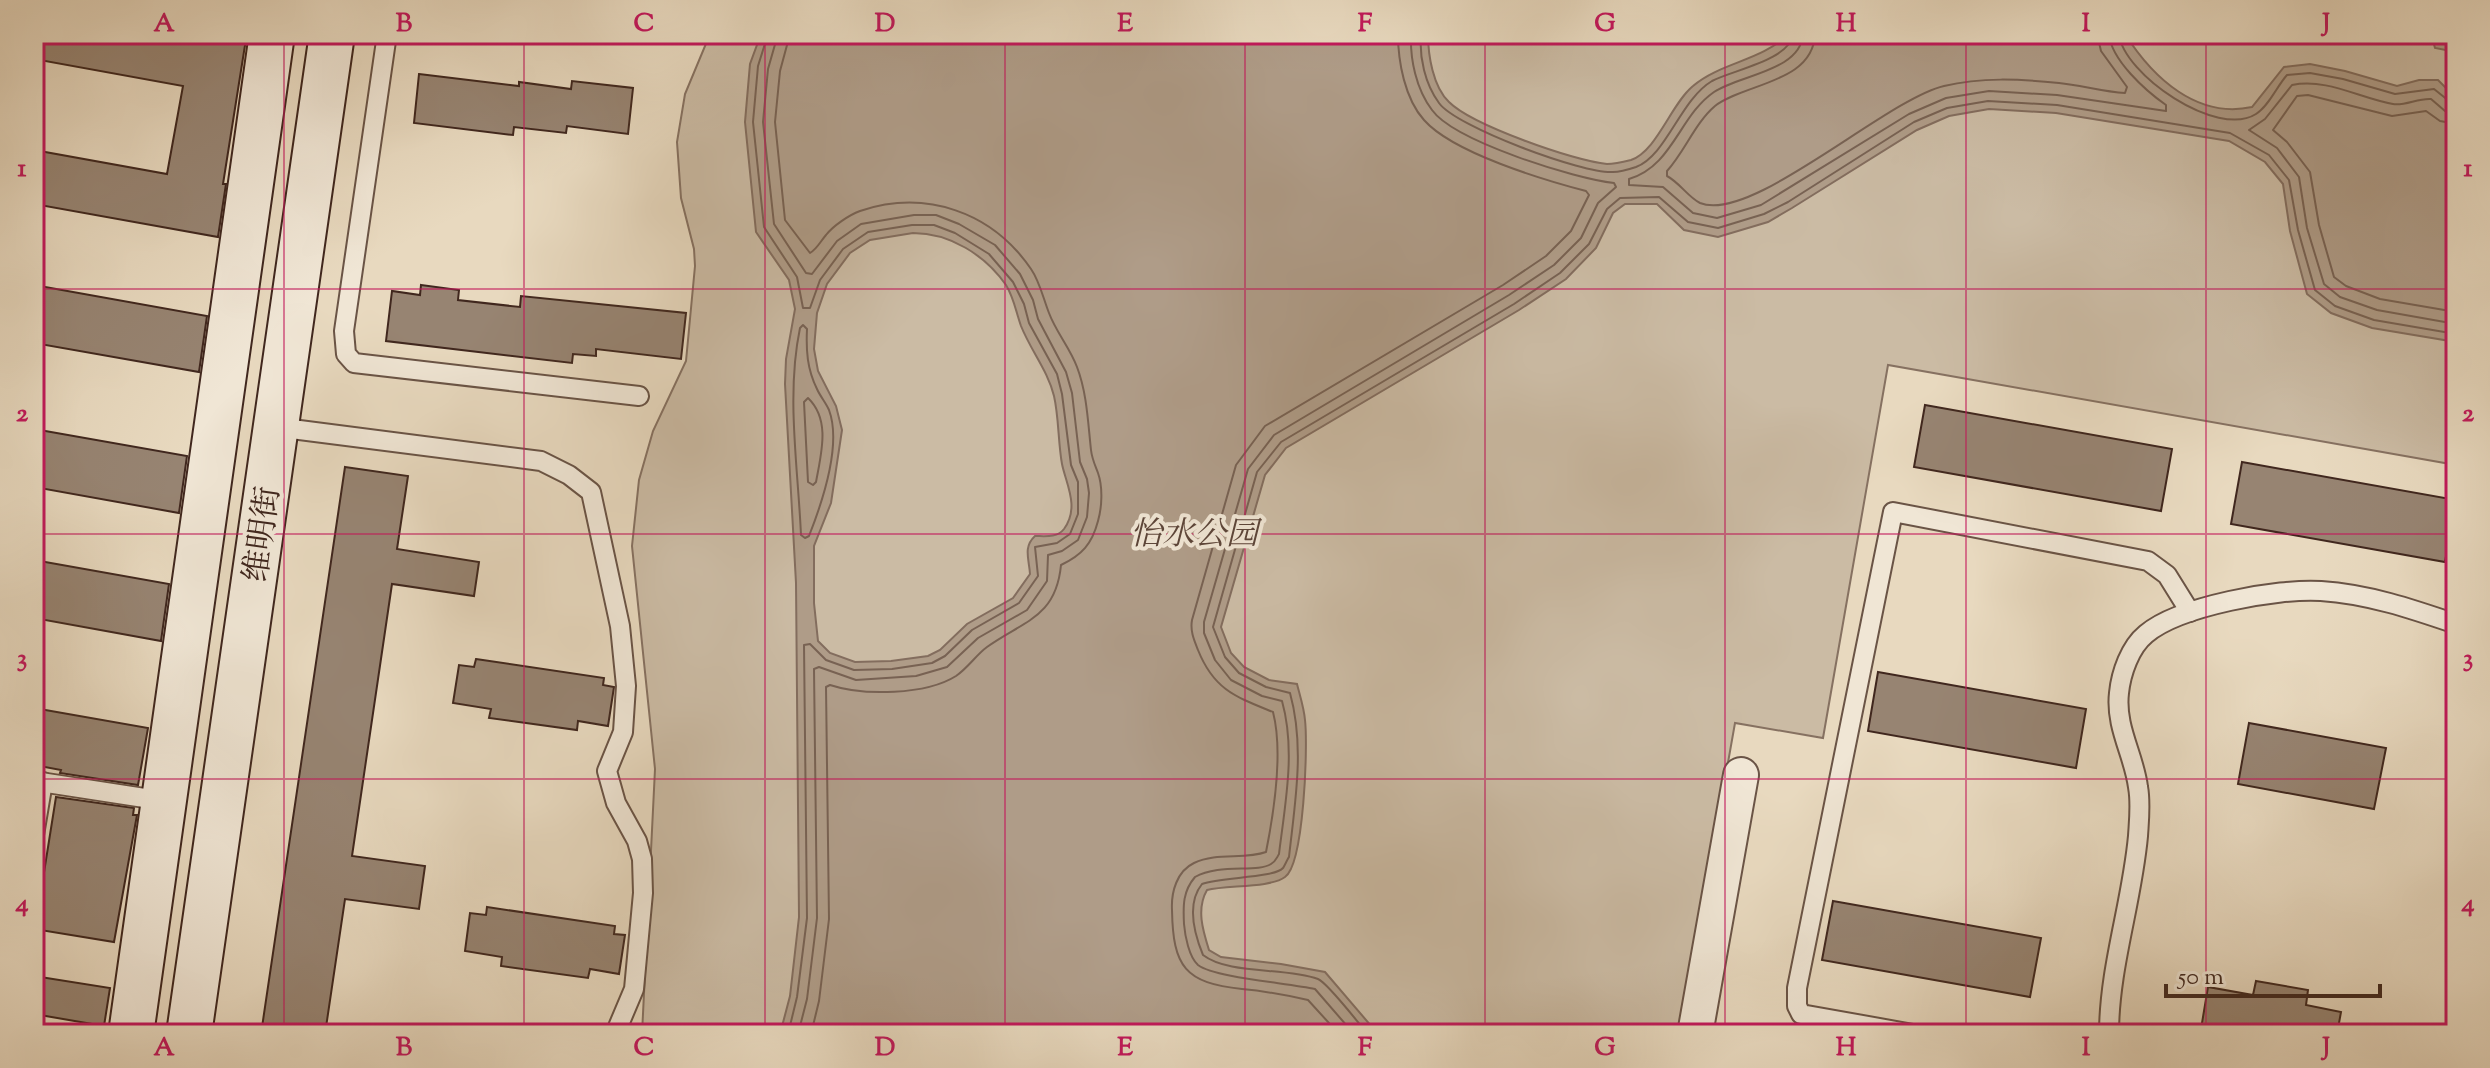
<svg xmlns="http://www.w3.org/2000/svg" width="2490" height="1068" viewBox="0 0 2490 1068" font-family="'Sorts Mill Goudy','Noto Serif SC',serif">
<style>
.green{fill:#cbbba4;stroke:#867161;stroke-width:2}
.water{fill:#af9c88;stroke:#836d5e;stroke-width:2;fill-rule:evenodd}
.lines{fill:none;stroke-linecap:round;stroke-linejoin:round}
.shore{stroke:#786253;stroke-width:2}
.building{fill:#978472;stroke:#40271e;stroke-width:2}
.lane-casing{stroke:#6a5446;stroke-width:22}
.street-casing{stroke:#6a5446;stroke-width:38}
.secondary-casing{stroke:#40271e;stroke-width:48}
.lane{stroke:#f0e6d5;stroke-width:18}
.street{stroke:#f0e6d5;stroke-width:34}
.secondary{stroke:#f0e6d5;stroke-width:44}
.grid{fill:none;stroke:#c2185b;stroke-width:2;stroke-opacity:0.55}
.labels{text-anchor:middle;stroke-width:8;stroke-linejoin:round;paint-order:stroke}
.park-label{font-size:32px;font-style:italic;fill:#5c4539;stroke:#f0e6d5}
.street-label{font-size:32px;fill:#40271e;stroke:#f0e6d5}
.neatline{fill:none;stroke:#c2185b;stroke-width:3}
.grid-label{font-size:26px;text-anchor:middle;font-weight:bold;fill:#c2185b}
</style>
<rect width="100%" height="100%" fill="#e8d9bf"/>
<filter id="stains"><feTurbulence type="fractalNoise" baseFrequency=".0025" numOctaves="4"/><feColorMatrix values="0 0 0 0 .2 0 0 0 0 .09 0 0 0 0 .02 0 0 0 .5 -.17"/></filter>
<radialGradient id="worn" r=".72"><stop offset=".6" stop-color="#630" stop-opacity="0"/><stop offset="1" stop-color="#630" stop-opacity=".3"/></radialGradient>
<!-- green -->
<path class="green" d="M710 34H2456V465L1888 365 1823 738 1735 723 1680 1034H642L655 769 632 546 639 480 653 431 686 361 695 266 694 249 681 198 677 142 685 94Z"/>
<!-- water -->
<g class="water">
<path d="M761 34H1428C1428 55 1433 87 1449 102 1472 125 1574 161 1607 164 1615 164 1623 162 1631 160 1657 151 1671 104 1693 86 1721 62 1762 61 1788 34H2125C2153 78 2197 119 2252 107L2284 67 2310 64 2345 71 2397 86 2419 80H2438L2456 98V342L2372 328 2331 313 2307 294 2290 231 2283 184 2265 162 2229 141 2056 113 1989 109 1949 116 1917 130 1792 208 1768 222 1718 237 1684 230 1657 204H1625L1613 213 1596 248 1566 279 1519 310 1286 448 1265 475 1221 627 1231 653 1244 667 1269 680 1297 684C1300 696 1304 708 1305 720 1308 746 1304 864 1285 877 1270 888 1228 885 1207 890 1196 909 1203 931 1209 950L1221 957 1281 964 1325 972 1378 1034H780L790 996 799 917 796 583 785 384 786 359 795 309 789 280 756 232 745 122 750 64ZM913 233C950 233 985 255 1006 285 1014 298 1016 312 1021 326 1031 351 1048 371 1054 396 1059 418 1058 442 1062 464 1066 484 1080 507 1064 529 1057 538 1045 536 1035 536 1023 547 1029 559 1030 574L1013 598 967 624 940 650 928 656 891 661 855 662 830 653 818 641 814 603V546L831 503 842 430 836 406 818 371 814 349 817 313 827 284 850 253 870 240Z"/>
<path d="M2431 34H2456V52L2435 48Z"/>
</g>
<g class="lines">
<!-- shore -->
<g class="shore">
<path d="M768 34 758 66 753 122 764 227 797 277 803 308H810L820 280 843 249 868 232 912 225H934L955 233 989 254 1013 282 1024 304 1029 323 1057 374 1062 394 1071 465 1078 482V514L1070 534 1057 543 1035 547 1038 576 1019 603 972 630 945 656 932 663 892 669 854 670 826 660 810 644 804 645 807 918 797 997 788 1034"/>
<path d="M778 34 768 69 763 122 774 224 806 273 812 274 837 241 861 224 914 215H936L959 224 995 245 1020 274 1033 300 1038 319 1066 372 1072 393 1080 462 1087 479 1089 493 1087 517 1078 540 1062 551 1048 555 1047 581 1027 610 978 638 947 667 916 676 856 680 819 667 814 669 817 918 807 999 798 1034"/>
<path d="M790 34 780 71 775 122 785 220 810 253C817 249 820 242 826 235 833 226 849 215 860 211 926 189 992 212 1031 269 1040 282 1043 298 1049 313 1056 332 1070 348 1077 367 1087 393 1088 423 1091 450 1092 459 1095 465 1098 473 1103 487 1102 507 1098 521 1092 544 1082 555 1061 565 1056 618 1023 621 987 647 976 655 968 668 956 676 926 695 863 696 830 685L826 687 829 919 819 1001 811 1034"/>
<path d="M1421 34C1419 57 1425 84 1439 103 1456 127 1583 174 1613 172 1620 172 1630 169 1636 167 1667 155 1680 100 1712 81 1733 70 1790 60 1793 34"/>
<path d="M1803 34C1801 71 1739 75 1714 92 1679 116 1673 166 1629 179V185L1663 187 1693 213 1717 218 1761 205 1909 114 1946 98 1989 91 2057 95 2166 111V105C2146 91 2111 60 2109 34"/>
<path d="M1815 34C1813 83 1745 83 1715 106 1695 123 1685 151 1667 171V176C1680 183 1688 197 1700 203 1751 224 1885 100 1944 86 1981 77 2020 79 2059 83 2081 85 2103 92 2125 93L2127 87 2101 51 2097 34"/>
<path d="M2119 34C2123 74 2217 139 2256 114 2269 106 2277 86 2287 75L2310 73 2343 79 2395 94 2434 89 2449 101 2456 102"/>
<path d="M2456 112 2445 111 2431 99C2418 98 2405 106 2393 104 2359 98 2327 78 2292 85L2265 119 2249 130 2277 148 2299 177 2307 228 2324 284 2340 297 2377 310 2456 324"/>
<path d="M2456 124 2440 121 2426 111 2392 116 2308 95 2297 96 2273 130 2287 142 2310 172 2319 225 2334 277 2346 286 2380 299 2456 312"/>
<path d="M803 325 807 329C806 350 807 369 817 389 820 396 826 403 829 410 842 445 822 503 809 536L805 538 801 535C798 467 786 395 800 328Z"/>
<path d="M808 398C831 420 821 454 816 482L813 485 808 482 804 402Z"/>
<path d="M1339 1034 1308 1000C1286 995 1264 991 1242 989 1185 983 1173 967 1172 910 1171 892 1177 871 1194 863 1217 852 1244 860 1266 852 1274 812 1283 751 1273 712 1236 697 1214 690 1198 650 1194 640 1190 631 1192 620L1236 465 1265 426 1503 285 1546 256 1571 231 1589 195 1586 191C1544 180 1453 153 1424 120 1405 99 1398 62 1398 34"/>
<path d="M1354 1034 1315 989C1289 983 1215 978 1198 965 1189 957 1185 936 1184 924 1183 905 1183 891 1195 877 1219 863 1257 873 1271 864 1276 861 1276 859 1279 854 1285 804 1296 751 1282 701L1262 696 1231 680 1215 660 1204 633V622L1248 469 1274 435 1509 295 1554 265 1581 238 1598 203 1616 187 1614 183C1575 179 1454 141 1432 110 1416 89 1410 59 1411 34"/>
<path d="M1368 1034C1358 1023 1328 983 1318 979 1285 967 1229 975 1203 955 1194 933 1186 904 1202 884 1221 877 1274 878 1283 868 1284 867 1288 858 1289 857 1295 802 1305 747 1290 693L1266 687 1239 673 1225 657 1213 627 1257 472 1281 442 1514 304 1560 273 1589 244 1607 209 1620 198 1659 197 1688 222 1718 228 1764 214 1788 202 1914 122 1947 108 1988 101 2057 105 2230 133 2269 155 2289 180 2298 230 2315 290 2335 306 2374 320 2456 334"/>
</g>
</g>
<!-- building -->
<g class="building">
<path d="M34 34H219L246 39 223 184H226L218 237 34 204V150L167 174 183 86 34 59Z"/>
<path d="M419 74 519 86V82L571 89 572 81 633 88 628 134 567 126 566 133 514 127 513 135 414 123Z"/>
<path d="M34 285 207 316 199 372 34 343Z"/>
<path d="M421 285 459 290 458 300 520 307 521 296 686 313 681 359 596 349V356L573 354 572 363 386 341 392 291 420 295Z"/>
<path d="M1925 405 2172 449 2161 511 1914 467Z"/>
<path d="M34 429 187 456 179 513 34 487Z"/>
<path d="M2242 462 2456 500 2445 562 2231 524Z"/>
<path d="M345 467 408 476 397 549 479 562 474 596 392 584 352 856 425 866 419 909 345 899 325 1034H261Z"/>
<path d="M34 560 169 584 161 641 34 618Z"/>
<path d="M476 659 604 678 603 685 614 687 608 726 578 721 577 730 489 718 491 709 453 703 459 665 474 667Z"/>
<path d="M1878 672 2086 709 2076 768 1868 731Z"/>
<path d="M34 708 148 728 138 785 60 773 61 770 34 765Z"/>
<path d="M2249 723 2386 748 2374 809 2238 784Z"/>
<path d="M56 797 134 808 133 815H137L114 942 34 929 39 885H42Z"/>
<path d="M1833 901 2041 938 2030 997 1822 960Z"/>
<path d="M487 907 615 926 614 934 625 935 619 974 590 969 588 978 501 966 502 957 465 951 470 913 486 915Z"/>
<path d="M34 976 110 988 104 1026 34 1014Z"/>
<path d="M2256 981 2308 990 2306 1005 2341 1012 2337 1034H2229L2201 1029 2208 987 2253 995Z"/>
</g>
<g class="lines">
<defs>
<g id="lane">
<path d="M387 34 344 331 346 354 354 363 639 396"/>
<path d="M276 427 541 461 569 475 591 492 620 626 626 686 623 732 607 771 616 803 637 841 642 859 643 893 634 989 615 1034"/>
<path d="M34 781 164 801"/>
<path d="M34 835 43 782"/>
<path d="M1913 1034 1801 1014 1797 1006V988L1893 512 2148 561 2167 575 2190 612"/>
<path d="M2109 1034C2109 967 2132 903 2138 836 2139 820 2141 803 2138 787 2134 755 2115 727 2119 693 2121 673 2130 647 2146 634 2179 606 2279 588 2321 591 2368 594 2412 609 2456 624"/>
</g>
<path id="street" d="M1695 1034 1741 775"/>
<g id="secondary">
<path d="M131 1034 272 34"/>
<path d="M189 1034 332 34"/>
</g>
</defs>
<!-- lane casing -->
<use href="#lane" class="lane-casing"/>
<!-- street casing -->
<use href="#street" class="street-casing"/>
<!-- secondary casing -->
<use href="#secondary" class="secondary-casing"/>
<!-- lane -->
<use href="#lane" class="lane"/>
<!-- street -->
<use href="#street" class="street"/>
<!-- secondary -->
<use href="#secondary" class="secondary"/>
</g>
<!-- grid -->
<path class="grid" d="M284 34V1034M524 34V1034M765 34V1034M1005 34V1034M1245 34V1034M1485 34V1034M1725 34V1034M1966 34V1034M2206 34V1034M34 289H2456M34 534H2456M34 779H2456"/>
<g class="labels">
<!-- park labels -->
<g class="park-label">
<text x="1194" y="544">怡水公园</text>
</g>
<!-- street labels -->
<g class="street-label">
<text transform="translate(261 534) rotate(-82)" y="11">维明街</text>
</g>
</g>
<!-- margin -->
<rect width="2490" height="1068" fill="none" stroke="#e8d9bf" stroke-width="88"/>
<!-- scale -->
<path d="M2166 984v12h214v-12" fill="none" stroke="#40271e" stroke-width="4"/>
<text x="2178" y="984" font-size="24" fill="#40271e" stroke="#f0e6d5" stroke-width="6" paint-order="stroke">50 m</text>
<rect x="44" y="44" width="2402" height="980" class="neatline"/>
<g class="grid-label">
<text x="164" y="31">A</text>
<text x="404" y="31">B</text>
<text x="644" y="31">C</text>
<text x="885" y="31">D</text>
<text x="1125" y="31">E</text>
<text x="1365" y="31">F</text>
<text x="1605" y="31">G</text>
<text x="1846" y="31">H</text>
<text x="2086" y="31">I</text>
<text x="2326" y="31">J</text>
<text x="22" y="176">1</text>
<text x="2468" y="176">1</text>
<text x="22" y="421">2</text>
<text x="2468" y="421">2</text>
<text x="22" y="666">3</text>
<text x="2468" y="666">3</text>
<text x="22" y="911">4</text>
<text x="2468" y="911">4</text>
<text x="164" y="1055">A</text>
<text x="404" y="1055">B</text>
<text x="644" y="1055">C</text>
<text x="885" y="1055">D</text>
<text x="1125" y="1055">E</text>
<text x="1365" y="1055">F</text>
<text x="1605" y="1055">G</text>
<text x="1846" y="1055">H</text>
<text x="2086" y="1055">I</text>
<text x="2326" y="1055">J</text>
</g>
<rect width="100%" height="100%" filter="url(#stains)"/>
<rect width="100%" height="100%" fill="url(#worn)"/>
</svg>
